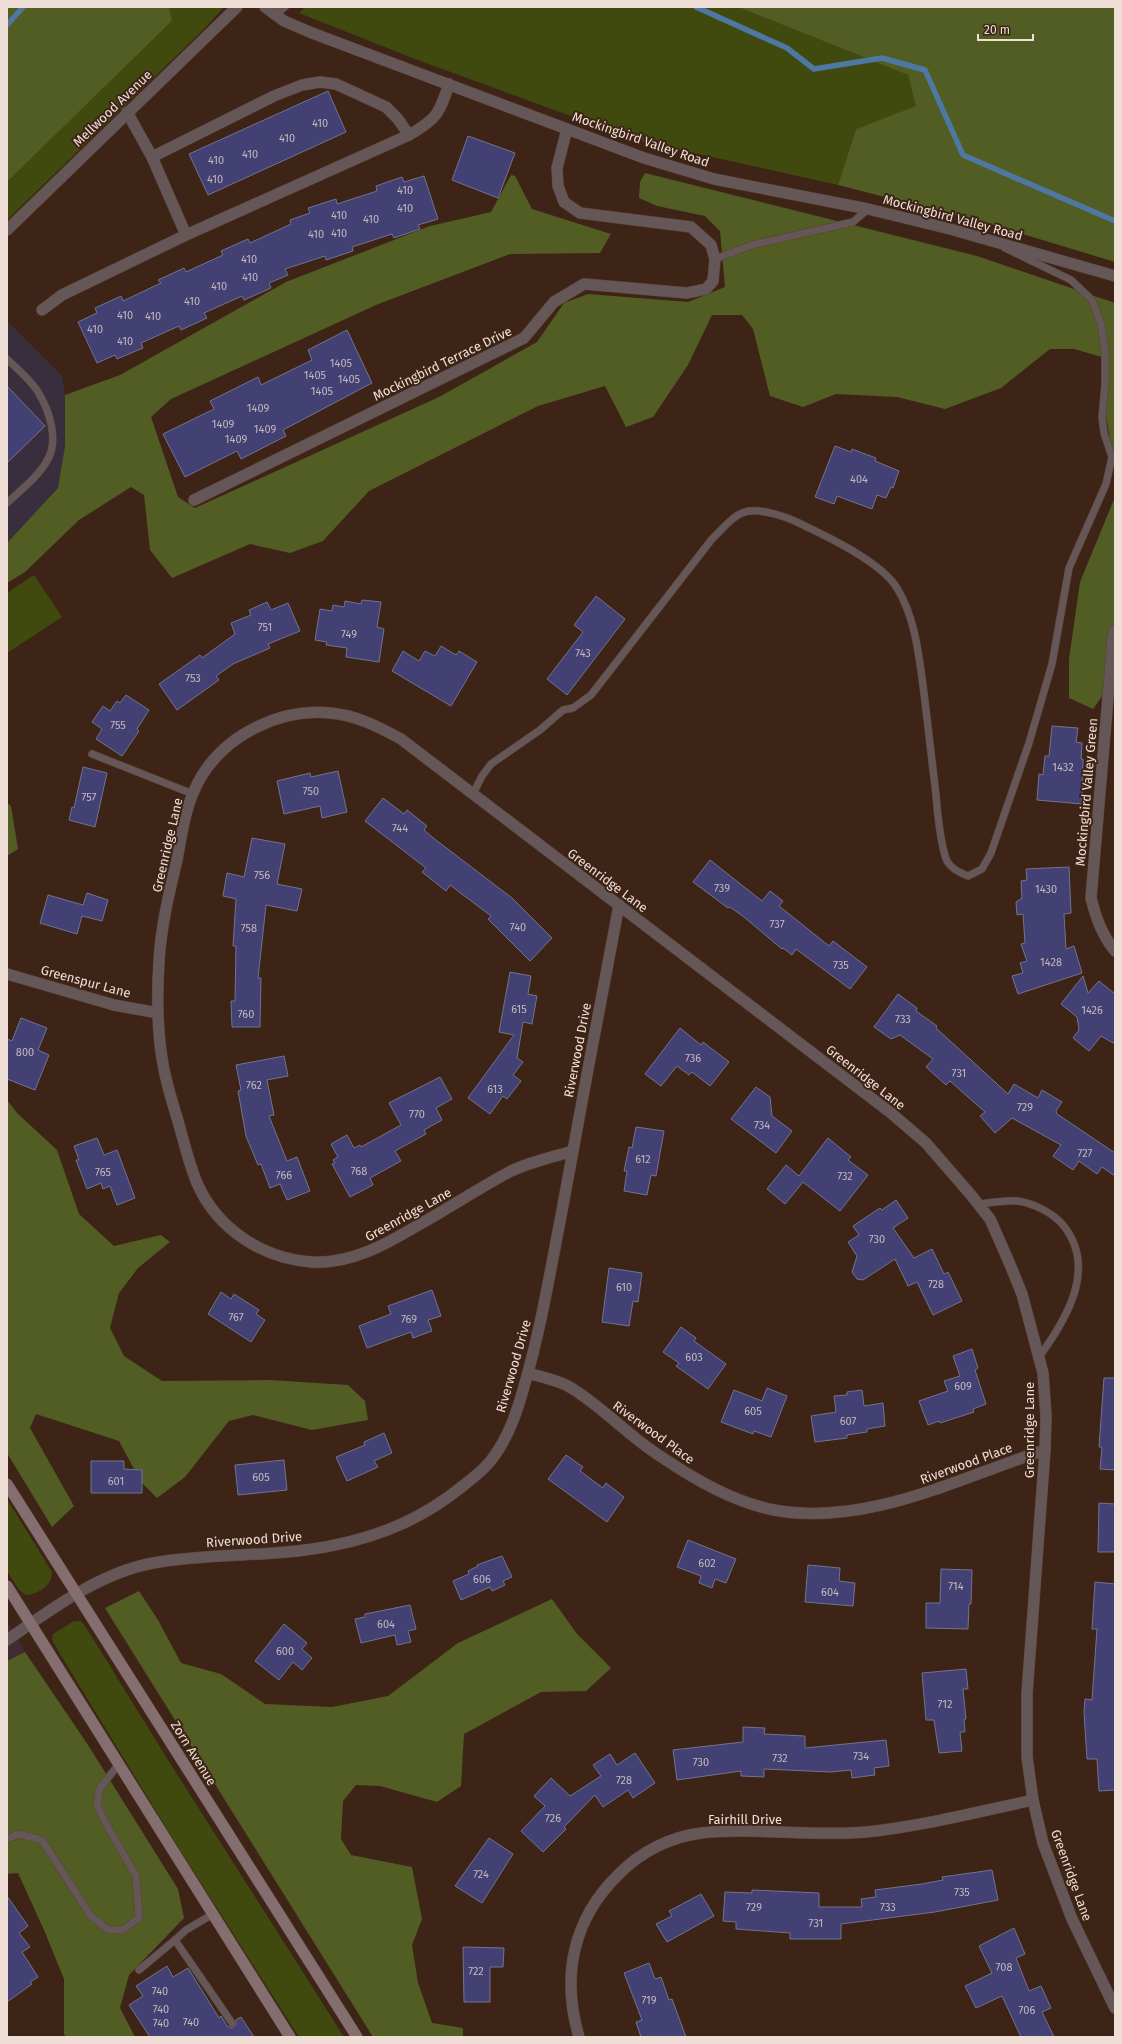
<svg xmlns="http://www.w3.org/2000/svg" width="1122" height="2044" viewBox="0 0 1122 2044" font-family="'Fira Sans',sans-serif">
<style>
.commercial{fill:#392e3d}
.medical{fill:#3f2c34}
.green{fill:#404a0e}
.forest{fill:#525d24}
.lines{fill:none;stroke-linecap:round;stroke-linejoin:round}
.stream{stroke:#4e78a3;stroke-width:5.5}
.building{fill:#434173;stroke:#72738f}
.service-casing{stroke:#594235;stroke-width:8}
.minor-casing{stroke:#594235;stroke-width:12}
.secondary-casing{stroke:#594235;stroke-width:12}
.service{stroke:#655657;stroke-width:7}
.minor{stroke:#655657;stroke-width:11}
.secondary{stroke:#856e6f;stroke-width:11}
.labels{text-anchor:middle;stroke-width:4;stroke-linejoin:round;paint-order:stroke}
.number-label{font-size:11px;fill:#c4b7bc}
.street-label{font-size:13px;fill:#efded5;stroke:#3d2417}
</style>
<rect width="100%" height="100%" fill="#3d2417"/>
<!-- commercial -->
<path class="commercial" d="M7 321 62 376 65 395V446L58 488 7 543Z"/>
<!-- medical -->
<path class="medical" d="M7 1621 25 1652 7 1661Z"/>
<!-- green -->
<g class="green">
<path d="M169 7H224L205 28 7 220V182L172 21Z"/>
<path d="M305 7H738L908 75 917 106 856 129 838 185 636 140 415 59 299 13Z"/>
<path d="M34 575 62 617 7 653V593Z"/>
<path d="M7 1499 52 1572C52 1585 39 1594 26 1595L19 1590 7 1571Z"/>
<path d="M74 1621H81L87 1629 168 1760 344 2037H299L175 1842 60 1654 52 1640 53 1634Z"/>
</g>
<!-- forest -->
<g class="forest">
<path d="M7 7H169L172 21 7 182Z"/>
<path d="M738 7H1115V262L990 224 838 185 856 129 916 106 908 75Z"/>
<path d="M645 173 977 256 1115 303V468L1106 416 1109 359 1074 349H1050L1001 388 945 409 897 397 836 394 803 407 770 396 753 329 742 315H712L688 365 653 417 626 427 605 386 538 406 369 491 323 541 290 553 250 544 172 578 150 550 144 495 131 487 79 520 25 572 7 583V543L58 488 65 446V395L120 375 286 282 430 226 491 212 511 175 515 176 532 209 611 234 600 253 510 254 376 305 171 399 151 417 178 497 195 508 439 397 537 342 564 303 588 294 688 302 725 287 720 231 705 216 657 206 639 198 640 182Z"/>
<path d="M1115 497V618L1103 695 1093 709 1069 698V659L1080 582Z"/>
<path d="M7 803 11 806 18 849 7 856Z"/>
<path d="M7 1100 17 1113 57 1150 79 1214 114 1246 161 1235 170 1242 138 1268 119 1293 110 1328 124 1356 162 1381 270 1380 348 1385 365 1401 368 1420 312 1430 253 1415 229 1421 185 1477 157 1498 141 1482 119 1441 36 1414 30 1428 74 1506 52 1527 7 1453Z"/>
<path d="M139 1591 158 1620 181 1663 221 1674 265 1704 332 1707 388 1696 458 1643 552 1599 577 1634 611 1668 586 1691 541 1692 464 1734 461 1786 437 1802 380 1786 356 1785 343 1801 341 1839 351 1855 412 1867 422 1919 412 1945 418 1983 432 2023 463 2028V2037H373L105 1608Z"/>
<path d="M25 1652 88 1745 178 1889 184 1918 129 1975 120 2008 135 2037H66L64 2034V1979L44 1930 18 1873 7 1874V1661Z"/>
</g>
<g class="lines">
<!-- stream -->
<g class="stream">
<path d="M696 7 787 48 814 69 882 58 925 70 963 155 1115 221"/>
<path d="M7 25 23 7"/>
</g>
</g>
<!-- building -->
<g class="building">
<path d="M328 91 346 132 208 195 189 154Z"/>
<path d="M468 136 515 153 498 198 452 180Z"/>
<path d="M424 176 438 219 418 225 420 229 394 238 392 234 352 247 353 251 326 260 325 256 285 269 288 275 269 283 271 288 244 300 242 296 204 313 207 318 181 330 179 326 141 343 143 348 117 359 115 355 97 363 78 322 97 313 95 308 121 296 123 301 161 283 158 280 184 268 186 272 223 255 221 251 248 239 250 243 291 224 290 220 310 213 308 208 336 199 337 204 377 191 376 186 402 177 404 182Z"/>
<path d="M347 330 372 383 283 430 286 436 241 459 237 451 185 477 163 434 214 409 210 401 258 377 261 385 312 360 308 350Z"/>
<path d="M7 386 45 426 7 463Z"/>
<path d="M835 446 851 452 852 449 876 458 875 461 899 471 893 488 891 487 886 498 877 495 872 509 837 496 834 504 815 497Z"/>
<path d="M596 596 625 619 567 695 547 679 583 632 574 625Z"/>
<path d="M362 600 381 602 377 627 384 629 379 662 346 657 347 648 326 645 327 642 315 640 320 609 332 611 333 605 344 607 345 601 361 604Z"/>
<path d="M267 602 271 610 288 603 300 631 268 644 270 648 233 664 216 676 219 680 177 710 159 684 200 655 202 658 235 634 231 623 251 615 249 610Z"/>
<path d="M441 646 456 655 459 651 477 662 451 706 392 671 403 651 419 661 425 651 435 656Z"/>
<path d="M126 695 149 710 137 729 139 731 122 756 96 739 102 729 92 722 103 706 110 711 117 701 120 703Z"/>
<path d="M1052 726 1078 728 1076 742 1082 743 1081 759H1083L1082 804 1037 800 1039 774 1043 775 1045 756H1049Z"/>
<path d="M83 767 107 773 95 827 69 820 72 807 74 808Z"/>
<path d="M338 771 347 812 322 818 320 806 284 814 277 781 310 773 311 777Z"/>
<path d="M383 798 404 814 407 810 427 826 424 830 432 837 512 898 552 938 530 961 488 919 491 916 450 885 446 891 422 872 426 868 365 821Z"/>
<path d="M252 838 285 844 277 884 302 889 297 911 266 905 258 978H261L260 1027H232L231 1001H235L236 946H233L236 899 223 896 227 873 244 877Z"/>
<path d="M710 860 762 901 770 891 783 901 779 906 829 946 833 941 867 967 850 989 796 949 792 955 783 948 782 949 744 917 730 907 728 908 693 882Z"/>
<path d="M1069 867 1071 913 1064 914 1066 949 1074 946 1082 973 1018 994 1012 976 1023 973 1020 963 1027 961 1021 944 1025 943 1023 914 1017 915 1016 902 1022 898 1021 881 1027 880 1026 869Z"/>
<path d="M87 893 108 900 102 921 82 916 77 934 40 923 48 895 83 905Z"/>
<path d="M510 972 531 976 528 994 537 996 532 1024 523 1022 517 1058 523 1062 513 1075 521 1081 507 1099 503 1096 490 1114 468 1098 514 1035 499 1032Z"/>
<path d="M1083 976 1088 993 1099 981 1115 994V1044L1101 1036 1089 1051 1073 1038 1079 1030 1077 1017 1061 1004Z"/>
<path d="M898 994 917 1008 916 1011 937 1026 936 1028 1008 1094 1014 1084 1038 1098 1042 1090 1062 1102 1056 1111 1057 1114 1115 1153V1176L1102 1167 1097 1174 1079 1161 1073 1170 1053 1156 1061 1145 1012 1118 995 1133 980 1116 985 1112 950 1081 946 1085 926 1067 933 1059 900 1035 891 1039 874 1027Z"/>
<path d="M21 1018 47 1028 38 1050 49 1055 35 1090 7 1079V1039L12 1041Z"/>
<path d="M680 1028 701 1045 703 1042 729 1062 710 1086 692 1072 689 1075 677 1066 661 1086 645 1074Z"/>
<path d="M284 1056 288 1076 267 1080 274 1115 269 1116 287 1161 297 1157 310 1191 287 1200 280 1184 270 1188 261 1164 258 1165 246 1136 238 1091 241 1090 236 1065Z"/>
<path d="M440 1077 452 1099 436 1108 442 1120 424 1130 426 1134 395 1151 401 1161 370 1178 373 1185 350 1197 332 1164 335 1163 333 1160 338 1157 331 1144 347 1135 354 1148 360 1145 361 1147 401 1125 389 1103Z"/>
<path d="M756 1087 770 1097 772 1116 792 1131 776 1153 731 1119Z"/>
<path d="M636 1127 664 1131 656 1176 651 1175 647 1195 624 1191 627 1171H624L629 1147 632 1148Z"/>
<path d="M97 1138 104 1155 117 1150 135 1198 117 1205 110 1186 103 1189 101 1183 87 1189 76 1160H79L74 1146Z"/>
<path d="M828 1138 851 1157 848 1160 868 1175 840 1211 803 1182 785 1204 767 1189 786 1165 799 1176Z"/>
<path d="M896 1200 908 1218 893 1228 914 1258 932 1249 944 1274 948 1272 962 1301 933 1315 917 1282 908 1286 895 1259 863 1280 857 1279 852 1272 857 1256 848 1242 859 1235 853 1226 880 1208 882 1210Z"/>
<path d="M609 1268 642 1273 638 1302 633 1301 629 1326 602 1322Z"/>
<path d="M432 1290 441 1316 428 1320 432 1331 413 1338 411 1332 367 1348 359 1326 391 1314 388 1306Z"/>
<path d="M221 1292 231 1299 234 1294 259 1310 256 1314 265 1320 251 1342 208 1314Z"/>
<path d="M681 1327 696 1338 694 1341 726 1364 708 1389 676 1366 679 1363 663 1352Z"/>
<path d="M972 1349 978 1368 975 1370 986 1404 973 1409 974 1412 940 1423 939 1421 928 1425 919 1401 948 1391 944 1381 960 1376 953 1356Z"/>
<path d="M1104 1378H1115V1470L1100 1469 1102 1447H1099Z"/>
<path d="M767 1388 787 1396 771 1437 754 1431 753 1434 721 1422 734 1390 762 1401Z"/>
<path d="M862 1390 864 1406 883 1403 885 1426 867 1429V1432L847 1435V1438L815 1442 811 1416 836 1412 834 1396 847 1395V1392Z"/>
<path d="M384 1433 392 1453 374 1461 378 1467 347 1481 336 1457 365 1445 364 1442Z"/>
<path d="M566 1455 583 1467 580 1471 603 1488 606 1483 624 1497 607 1522 548 1479Z"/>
<path d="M284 1460 287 1490 238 1495 235 1465Z"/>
<path d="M91 1461H124V1469L142 1470V1493H91Z"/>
<path d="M1099 1503 1115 1504V1552H1098Z"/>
<path d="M688 1540 736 1559 726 1583 715 1579 712 1588 699 1583 701 1576 677 1567Z"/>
<path d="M502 1556 512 1577 503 1581 505 1585 492 1591 490 1587 461 1600 453 1581 469 1574 468 1571 478 1566 477 1565Z"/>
<path d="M808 1565 840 1568 839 1581 855 1583 853 1606 805 1602Z"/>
<path d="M941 1569 972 1570 971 1604H969L968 1629 926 1628V1603H940Z"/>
<path d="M1095 1582 1115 1584V1790L1099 1791 1097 1759H1087L1084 1712 1085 1699 1092 1700 1097 1629H1092Z"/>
<path d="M410 1605 416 1629 408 1631 411 1642 397 1645 395 1635 361 1643 355 1619 365 1617V1614Z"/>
<path d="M284 1624 307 1643 302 1649 312 1658 302 1670 293 1662 279 1680 255 1661Z"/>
<path d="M966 1669 968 1689H963L966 1719H964L965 1732H960L962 1751 939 1753 934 1720H926L922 1673Z"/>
<path d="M743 1727 765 1728 764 1734 805 1736V1748L886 1740 889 1766 874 1768 875 1775 852 1778 851 1770 831 1772 764 1769V1777L741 1776V1771L677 1780 673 1750 743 1742Z"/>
<path d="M635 1753 655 1783 633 1798 628 1790 603 1807 595 1795 564 1827 566 1829 543 1852 521 1831 545 1806 534 1796 551 1778 570 1796 601 1776 593 1765 610 1754 617 1765Z"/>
<path d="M489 1838 513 1854 482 1903 455 1886Z"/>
<path d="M992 1870 998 1900 935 1912 841 1924V1939H790V1933L736 1929V1922L723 1921 725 1892 752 1893V1890L819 1893V1907H862L861 1899 876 1897 875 1890 922 1884 943 1880 942 1877Z"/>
<path d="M701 1894 714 1916 667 1942 656 1924 672 1916 669 1911Z"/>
<path d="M7 1896 28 1926 19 1933 30 1947 22 1952 38 1977 30 1982 32 1984 7 2002Z"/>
<path d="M1014 1928 1025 1954 1016 1958 1029 1991 1041 1986 1051 2008 1042 2012 1054 2037H1021L1002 1996 976 2008 965 1986 992 1973 979 1946Z"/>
<path d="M463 1947 504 1948 503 1967H490V2002H464Z"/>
<path d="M649 1963 655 1979 661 1977 669 2000 672 1999 686 2037H641L636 2022 642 2020 624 1973Z"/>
<path d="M167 1966 173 1977 188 1968 219 2018 221 2016 227 2026 232 2028 236 2025V2020L241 2017 254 2037H150L129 2005 143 1996 136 1986Z"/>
</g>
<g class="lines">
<defs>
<g id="service">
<path d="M275 15 285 7"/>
<path d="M715 259 752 245 853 222 868 209"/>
<path d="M7 359C17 369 31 380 38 392 49 410 59 439 48 459 39 476 21 490 7 503"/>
<path d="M92 754 193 794"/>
<path d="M473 794 482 776 491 764 540 730 563 710 573 708 591 695 712 539C721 531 731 517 742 513 759 506 790 518 805 526 832 539 882 563 897 588 916 619 919 658 924 693 928 727 932 761 936 795 937 810 941 848 947 861 951 869 960 873 968 876L982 869 991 853 1029 743 1052 664 1069 568 1106 484 1112 457 1104 433 1102 417 1105 385V351L1101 324 1092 300 1071 280 1005 248"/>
<path d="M978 1204C991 1203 1006 1200 1018 1201 1033 1203 1053 1213 1063 1225 1098 1268 1066 1320 1039 1357"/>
<path d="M7 1839 18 1834 42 1840 91 1916 108 1930H122L139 1918 136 1876 105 1822 97 1804 100 1788 119 1764"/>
<path d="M175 1940 186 1930 213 1914"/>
<path d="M139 1970 175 1940 232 2023"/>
</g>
<g id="minor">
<path d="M265 7 284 21 312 33 644 158 714 179 868 209 950 229 1115 276"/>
<path d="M127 112 152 157 186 235"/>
<path d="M152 157 274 96 302 85 320 82 336 84 386 107 398 119 409 135"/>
<path d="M7 230 237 7"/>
<path d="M42 310 62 295 186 235 409 135C437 119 439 114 449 84"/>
<path d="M194 500 524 338 554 302 584 284 687 293 706 289 713 281 715 259 711 245 691 227 580 213 564 202 558 186 557 168 567 129"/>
<path d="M1115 630 1113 638 1091 898C1096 918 1102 935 1115 951"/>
<path d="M7 974 114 1005 158 1013"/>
<path d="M573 1151C553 1157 530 1162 511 1171 481 1187 452 1206 422 1223 388 1243 353 1264 312 1262 263 1259 217 1229 197 1183 189 1164 184 1142 178 1121 172 1101 165 1080 162 1058 157 1027 157 993 159 961 161 927 169 893 177 860 182 832 186 802 201 777 227 734 281 708 330 713 356 715 379 727 401 739L891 1113 926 1143 971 1195 990 1219 1009 1262 1022 1294 1043 1373 1046 1416 1045 1450 1027 1694V1757L1033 1800 1043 1843 1072 1919 1115 2008"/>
<path d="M528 1373C541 1377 557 1380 568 1386 601 1405 628 1436 660 1456 694 1479 733 1502 774 1510 866 1527 959 1478 1045 1450"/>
<path d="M7 1640C52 1609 99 1573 153 1563 213 1552 275 1558 335 1545 384 1535 425 1517 464 1485 474 1477 484 1470 492 1459 509 1437 518 1409 525 1383 541 1328 550 1272 561 1216 580 1112 599 1009 619 905"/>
<path d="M579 2037C561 1976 573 1919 618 1875 640 1852 670 1837 701 1833 755 1827 811 1837 866 1832 922 1826 978 1812 1033 1800"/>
</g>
<g id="secondary">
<path d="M7 1484 357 2037"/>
<path d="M7 1586 290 2037"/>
</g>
</defs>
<!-- service casing -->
<use href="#service" class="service-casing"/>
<!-- minor casing -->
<use href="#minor" class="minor-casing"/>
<!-- secondary casing -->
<use href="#secondary" class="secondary-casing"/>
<!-- service -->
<use href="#service" class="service"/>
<!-- minor -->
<use href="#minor" class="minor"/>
<!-- secondary -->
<use href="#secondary" class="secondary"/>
</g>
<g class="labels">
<!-- number labels -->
<g class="number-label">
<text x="320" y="127">410</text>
<text x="287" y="142">410</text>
<text x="250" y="158">410</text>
<text x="216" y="164">410</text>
<text x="215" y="183">410</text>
<text x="405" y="194">410</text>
<text x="405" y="212">410</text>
<text x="339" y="219">410</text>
<text x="371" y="223">410</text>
<text x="339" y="237">410</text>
<text x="316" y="238">410</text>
<text x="249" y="263">410</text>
<text x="250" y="281">410</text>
<text x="219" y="290">410</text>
<text x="192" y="305">410</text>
<text x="125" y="319">410</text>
<text x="153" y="320">410</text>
<text x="95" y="333">410</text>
<text x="125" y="345">410</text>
<text x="341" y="367">1405</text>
<text x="315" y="379">1405</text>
<text x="349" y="383">1405</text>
<text x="322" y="395">1405</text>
<text x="258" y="412">1409</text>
<text x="223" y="428">1409</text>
<text x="265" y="433">1409</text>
<text x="236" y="443">1409</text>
<text x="859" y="483">404</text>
<text x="265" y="631">751</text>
<text x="349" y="638">749</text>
<text x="583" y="657">743</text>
<text x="193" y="682">753</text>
<text x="118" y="729">755</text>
<text x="1063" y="771">1432</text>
<text x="311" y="795">750</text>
<text x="89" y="801">757</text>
<text x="400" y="832">744</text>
<text x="262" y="879">756</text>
<text x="722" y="892">739</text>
<text x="1046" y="893">1430</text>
<text x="777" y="928">737</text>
<text x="518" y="931">740</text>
<text x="249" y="932">758</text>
<text x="1051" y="966">1428</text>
<text x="841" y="969">735</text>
<text x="519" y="1013">615</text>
<text x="1092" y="1014">1426</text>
<text x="246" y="1018">760</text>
<text x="903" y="1023">733</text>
<text x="25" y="1056">800</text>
<text x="693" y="1062">736</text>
<text x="959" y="1077">731</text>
<text x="254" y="1089">762</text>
<text x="495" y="1093">613</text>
<text x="1025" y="1111">729</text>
<text x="417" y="1118">770</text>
<text x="762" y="1129">734</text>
<text x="1085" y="1157">727</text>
<text x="643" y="1163">612</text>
<text x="359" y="1175">768</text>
<text x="103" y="1176">765</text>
<text x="284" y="1179">766</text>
<text x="845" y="1180">732</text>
<text x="877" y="1243">730</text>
<text x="936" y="1288">728</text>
<text x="624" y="1291">610</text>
<text x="236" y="1321">767</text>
<text x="409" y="1323">769</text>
<text x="694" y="1361">603</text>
<text x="963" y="1390">609</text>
<text x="753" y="1415">605</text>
<text x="848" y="1425">607</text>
<text x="261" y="1481">605</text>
<text x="116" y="1485">601</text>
<text x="707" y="1567">602</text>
<text x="482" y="1583">606</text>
<text x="956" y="1590">714</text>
<text x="830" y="1596">604</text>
<text x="386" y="1628">604</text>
<text x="285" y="1655">600</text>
<text x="945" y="1708">712</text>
<text x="861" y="1760">734</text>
<text x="780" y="1762">732</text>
<text x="701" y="1766">730</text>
<text x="624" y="1784">728</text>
<text x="553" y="1822">726</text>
<text x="481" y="1878">724</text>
<text x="962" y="1896">735</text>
<text x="754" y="1911">729</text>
<text x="888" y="1911">733</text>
<text x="816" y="1927">731</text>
<text x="1004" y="1971">708</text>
<text x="476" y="1975">722</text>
<text x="160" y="1995">740</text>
<text x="649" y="2004">719</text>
<text x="161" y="2013">740</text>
<text x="1027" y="2014">706</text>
<text x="191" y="2026">740</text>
<text x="161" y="2027">740</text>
</g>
<!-- street labels -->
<g class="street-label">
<text transform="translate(112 108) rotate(-44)" y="5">Mellwood Avenue</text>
<text transform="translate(641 139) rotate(19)" y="5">Mockingbird Valley Road</text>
<text transform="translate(953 217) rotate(15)" y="5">Mockingbird Valley Road</text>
<text transform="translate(442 363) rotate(-26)" y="5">Mockingbird Terrace Drive</text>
<text transform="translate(1086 792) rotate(-85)" y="5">Mockingbird Valley Green</text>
<text transform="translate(167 845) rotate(-77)" y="5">Greenridge Lane</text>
<text transform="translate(608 880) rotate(37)" y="5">Greenridge Lane</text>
<text transform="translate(86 981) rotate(15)" y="5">Greenspur Lane</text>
<text transform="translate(577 1050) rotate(-79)" y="5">Riverwood Drive</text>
<text transform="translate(866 1077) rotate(38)" y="5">Greenridge Lane</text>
<text transform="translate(408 1214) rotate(-29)" y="5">Greenridge Lane</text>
<text transform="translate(513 1366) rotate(-74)" y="5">Riverwood Drive</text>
<text transform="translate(1029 1430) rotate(-90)" y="5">Greenridge Lane</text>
<text transform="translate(654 1432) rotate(36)" y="5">Riverwood Place</text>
<text transform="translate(966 1463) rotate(-20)" y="5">Riverwood Place</text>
<text transform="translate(254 1539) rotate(-4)" y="5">Riverwood Drive</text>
<text transform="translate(194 1753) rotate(58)" y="5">Zorn Avenue</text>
<text x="745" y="1824">Fairhill Drive</text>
<text transform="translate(1072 1875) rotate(70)" y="5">Greenridge Lane</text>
</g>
</g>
<!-- border -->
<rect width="1122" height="2044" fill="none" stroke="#efded5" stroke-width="16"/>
<!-- scale -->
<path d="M978 34v6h55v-6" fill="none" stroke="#efded5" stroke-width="2"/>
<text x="984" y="34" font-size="12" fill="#efded5" stroke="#3d2417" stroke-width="3" paint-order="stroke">20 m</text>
</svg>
